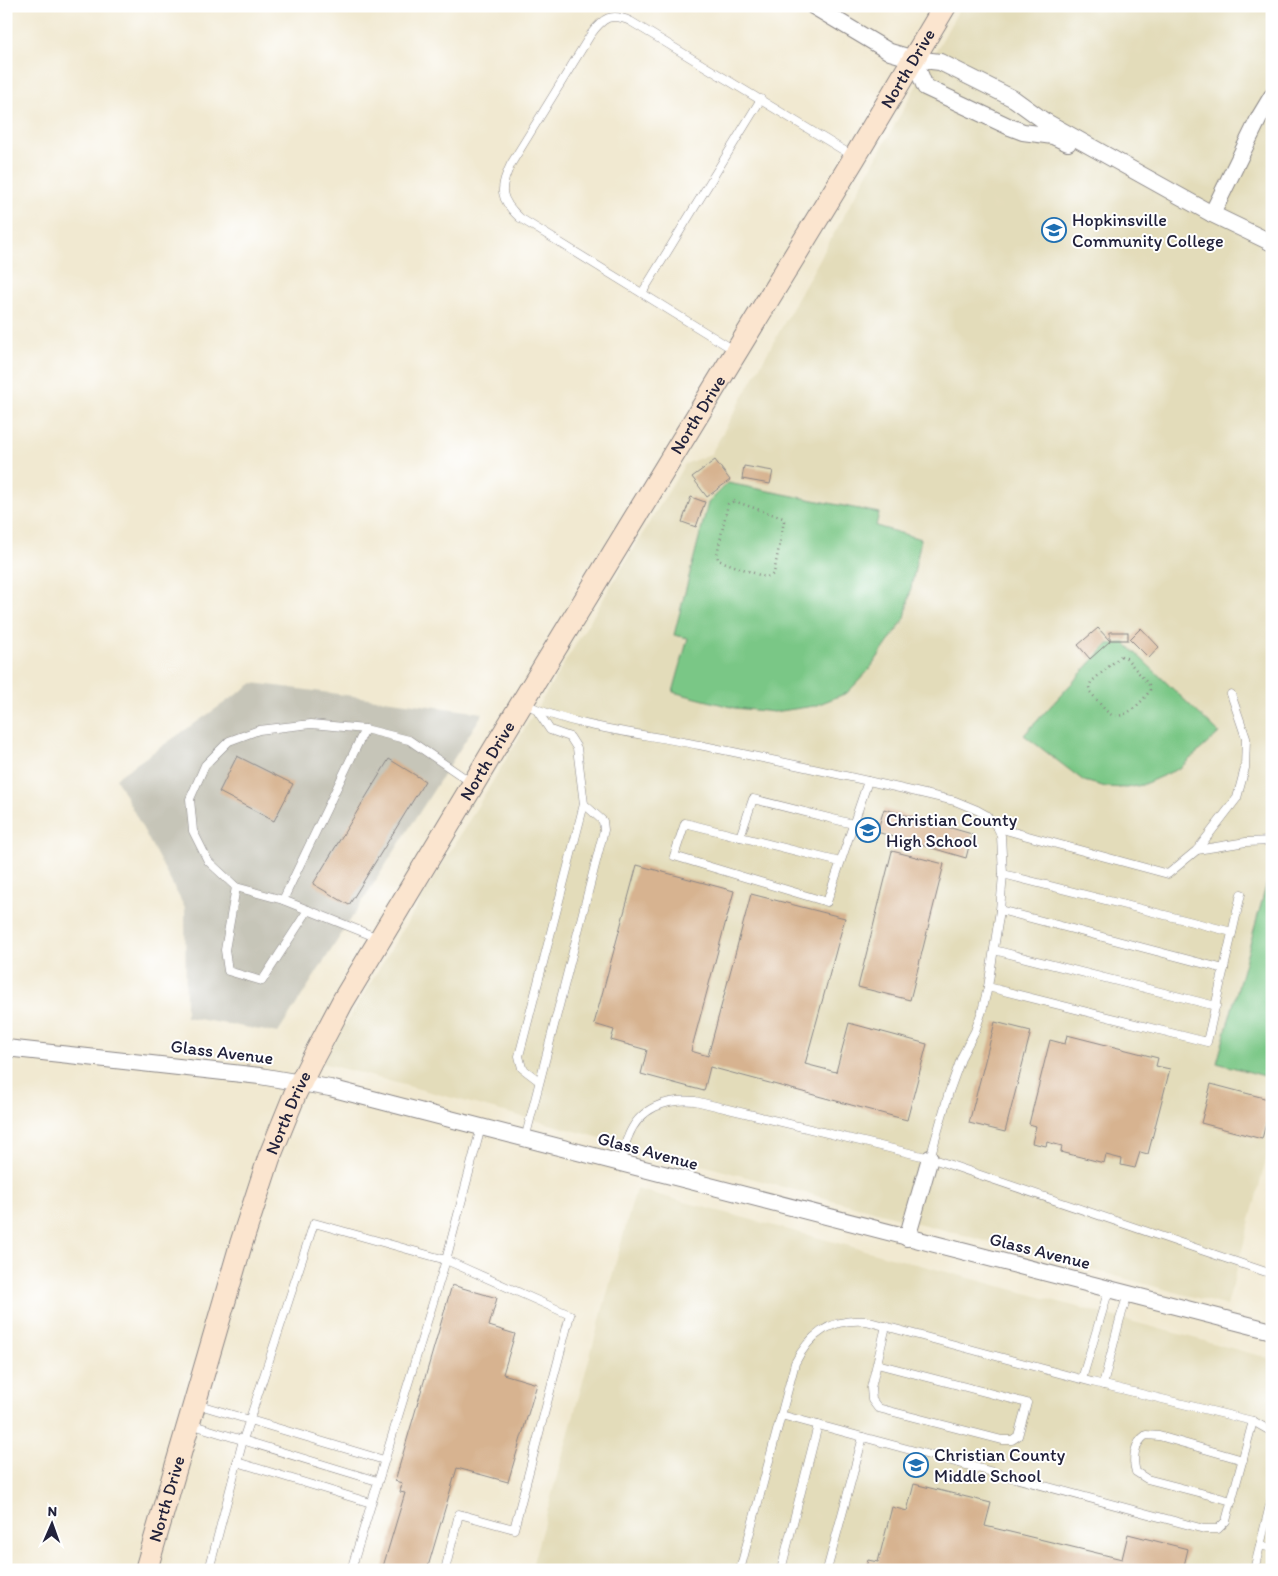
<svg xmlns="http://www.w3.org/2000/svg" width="1278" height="1576" viewBox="0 0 1278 1576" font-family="Itim,sans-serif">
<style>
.built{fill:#e3dcba}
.industrial{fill:#c6c5b8}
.green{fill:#7ac786;stroke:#4e7460}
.building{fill:#d7b390}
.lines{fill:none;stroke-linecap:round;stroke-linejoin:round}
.lane-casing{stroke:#8a8686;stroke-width:9}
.street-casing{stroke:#8a8686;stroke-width:18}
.secondary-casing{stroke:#8a8686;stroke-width:24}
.path{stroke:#8a8686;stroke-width:2.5;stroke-dasharray:1 4;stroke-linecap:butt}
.lane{stroke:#fff;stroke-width:8}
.street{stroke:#fff;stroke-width:16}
.secondary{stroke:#fbe5cf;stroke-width:22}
.labels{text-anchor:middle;stroke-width:4;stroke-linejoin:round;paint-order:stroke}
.street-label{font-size:18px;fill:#22223b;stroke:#fff}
.poi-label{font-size:18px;fill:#22223b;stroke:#fff;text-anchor:start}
</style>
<rect width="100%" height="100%" fill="#fff"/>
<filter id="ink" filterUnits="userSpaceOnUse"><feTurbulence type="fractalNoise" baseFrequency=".02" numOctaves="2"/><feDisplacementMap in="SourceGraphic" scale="10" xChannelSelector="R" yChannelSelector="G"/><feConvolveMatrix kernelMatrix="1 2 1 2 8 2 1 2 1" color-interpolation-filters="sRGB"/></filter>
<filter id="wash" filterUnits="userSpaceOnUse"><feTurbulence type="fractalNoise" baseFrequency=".0096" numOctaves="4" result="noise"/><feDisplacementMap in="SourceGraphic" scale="20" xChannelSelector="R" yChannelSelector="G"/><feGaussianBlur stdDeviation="1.12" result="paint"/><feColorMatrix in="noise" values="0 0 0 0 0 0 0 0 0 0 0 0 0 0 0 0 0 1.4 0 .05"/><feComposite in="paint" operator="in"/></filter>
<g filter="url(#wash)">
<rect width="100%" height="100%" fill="#f1e9d1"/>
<!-- built -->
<g class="built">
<path d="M961 6H1272V1138L1227 1306 322 1063 685 464 711 454Z"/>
<path d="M636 1189 1272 1359V1570H531Z"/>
</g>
<!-- industrial -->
<path class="industrial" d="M253 683 483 713 278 1033 186 1017 185 908 116 778Z"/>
<!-- green -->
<g class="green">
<path d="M728 483 879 513 876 526 921 539 905 618 869 670 847 693 814 706 774 712 735 708 673 692 688 638 674 635 708 503Z"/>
<path d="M1125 643 1219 733 1180 768 1142 785 1126 788 1106 787 1084 781 1024 735 1108 644Z"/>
<path d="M1270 872 1272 873V1078L1217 1063Z"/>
</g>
<g id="blocks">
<!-- building -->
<g class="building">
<path d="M715 460 730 480 707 497 692 477Z"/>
<path d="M744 466 773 471 770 484 742 479Z"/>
<path d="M691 497 705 502 696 527 682 522Z"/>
<path d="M1098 628 1110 641 1090 659 1078 645Z"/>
<path d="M1141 628 1159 647 1149 658 1130 639Z"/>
<rect x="1110" y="632" width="18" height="8"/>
<path d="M237 756 293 784 274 821 219 792Z"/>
<path d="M389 759 425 781 349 905 313 884Z"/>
<path d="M884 809 972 834 966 858 877 832Z"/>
<path d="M892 851 944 864 910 1000 858 987Z"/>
<path d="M637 865 734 891 691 1051 708 1056 751 894 845 918 805 1064 836 1072 849 1023 927 1044 907 1120 710 1067 704 1091 641 1074 647 1050 611 1040 614 1030 594 1024Z"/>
<path d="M995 1022 1031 1031 1005 1132 969 1123Z"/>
<path d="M1067 1035 1158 1058 1156 1066 1170 1069 1148 1154 1140 1152 1135 1168 1121 1165 1122 1159 1106 1155 1104 1163 1061 1152 1062 1146 1047 1142 1046 1146 1032 1143 1036 1126 1029 1124 1050 1040 1065 1044Z"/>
<path d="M1211 1084 1272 1100 1262 1139 1201 1123Z"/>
<path d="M452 1285 497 1298 489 1326 515 1334 503 1374 537 1384 508 1482 457 1468 427 1570H382L405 1493 400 1492 402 1483 395 1481Z"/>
<path d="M914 1484 991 1503 985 1526 1122 1559 1128 1534 1188 1549 1183 1570H963L957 1568V1570H865L868 1560 878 1562 892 1507 907 1511Z"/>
</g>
</g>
</g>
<g filter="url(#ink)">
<use href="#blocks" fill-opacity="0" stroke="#8a8686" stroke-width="1"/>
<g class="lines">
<defs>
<g id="lane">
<path d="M642 293 761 99"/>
<path d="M734 350 520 218C499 199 499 188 511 164L591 34C603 18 611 12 630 21L853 156"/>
<path d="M525 704C579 729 641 733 699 745 784 762 870 781 955 801L977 810 986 815 998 828 1001 836 1003 874 1000 910 988 987 982 1011 975 1031 962 1056 949 1092 930 1158"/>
<path d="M536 709 550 730 570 737 577 748 584 804 519 1056 522 1068 539 1081"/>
<path d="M998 828 1168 874 1197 850 1237 798 1245 768 1246 738 1231 694"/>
<path d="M740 837 753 799 853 824"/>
<path d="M1197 850 1246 842 1272 841"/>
<path d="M840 862 685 823 674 856 827 902 868 781"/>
<path d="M1003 874 1232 932"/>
<path d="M236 887 225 950 228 971 262 981 308 910"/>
<path d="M283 900 365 729"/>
<path d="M1000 910 1224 969"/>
<path d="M378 938 283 900 236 887 208 861 193 831 190 799 205 765 229 741 259 730 311 724 365 729 409 740 472 783"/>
<path d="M994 950 1216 1006"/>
<path d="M988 987 1207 1042 1241 894"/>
<path d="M525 1139 604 830 603 821 584 804"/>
<path d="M621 1163C623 1155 624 1145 628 1137 639 1108 666 1098 695 1101L930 1158 1272 1274"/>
<path d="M877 1364 1027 1403 1018 1436 1012 1440H1002L878 1408 872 1400 871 1388 886 1326"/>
<path d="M1082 1379 1109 1289"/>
<path d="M1103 1385 1120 1319 1128 1294"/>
<path d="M196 1404 384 1460"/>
<path d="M781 1415 1204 1529H1218L1226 1521 1253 1421"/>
<path d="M190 1424 377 1481"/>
<path d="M237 1462 371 1503"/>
<path d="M1232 1501 1147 1479 1136 1472C1132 1459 1134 1443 1146 1435L1159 1436 1243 1460"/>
<path d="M1260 1545 1272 1548"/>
<path d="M209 1570 243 1440 314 1223 446 1260 570 1315 514 1529 459 1514 445 1570"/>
<path d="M351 1570 446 1260 481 1127"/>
<path d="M740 1570 795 1363C810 1333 832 1318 866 1321L1092 1382 1253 1421 1272 1432"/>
<path d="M781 1570 818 1425"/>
<path d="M827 1570 863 1437"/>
<path d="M1254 1570 1272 1497"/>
</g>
<g id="street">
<path d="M813 6 890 52 914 59 940 62 1014 99 1043 120 1212 214 1272 243"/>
<path d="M914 59 925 87 1010 127 1023 132 1053 136 1068 143"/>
<path d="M1212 214 1260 116 1272 96"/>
<path d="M6 1048 260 1076 330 1088 1272 1331"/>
<path d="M907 1238 930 1158"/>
</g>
<g id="secondary">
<path id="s1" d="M146 1570 241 1244 269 1158 295 1094 312 1060 343 1001 522 703 855 157 945 6"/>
</g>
</defs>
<!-- lane casing -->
<use href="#lane" class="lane-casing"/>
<!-- street casing -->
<use href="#street" class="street-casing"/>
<!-- secondary casing -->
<use href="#secondary" class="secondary-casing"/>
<!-- path -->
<g class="path">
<path d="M734 501 783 518 784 521 774 573 771 576 765 577 718 560 717 554 728 504Z"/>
<path d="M1121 656 1126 658 1149 685 1150 690C1144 700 1126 720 1112 715 1106 713 1095 697 1090 692L1089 687 1091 682Z"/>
</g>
<!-- lane -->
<use href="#lane" class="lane"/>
<!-- street -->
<use href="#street" class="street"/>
<!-- secondary -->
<use href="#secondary" class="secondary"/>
</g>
</g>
<!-- icons -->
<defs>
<symbol id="university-ring" viewBox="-11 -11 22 22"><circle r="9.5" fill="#fff" stroke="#1f6fb2" stroke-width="1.5"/><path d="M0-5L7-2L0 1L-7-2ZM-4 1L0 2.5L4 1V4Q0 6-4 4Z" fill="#1f6fb2"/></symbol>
<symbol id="school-ring" viewBox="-11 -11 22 22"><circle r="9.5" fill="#fff" stroke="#1f6fb2" stroke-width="1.5"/><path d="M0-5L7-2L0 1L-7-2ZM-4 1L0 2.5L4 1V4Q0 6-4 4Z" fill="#1f6fb2"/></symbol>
</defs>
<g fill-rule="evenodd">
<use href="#university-ring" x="1040" y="216" width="28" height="28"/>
<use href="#school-ring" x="854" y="816" width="28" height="28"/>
<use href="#school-ring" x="902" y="1451" width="28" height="28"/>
</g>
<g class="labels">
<!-- street labels -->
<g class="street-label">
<text dy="6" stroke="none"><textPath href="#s1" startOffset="1694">North Drive</textPath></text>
<text dy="6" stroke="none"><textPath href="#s1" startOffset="1289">North Drive</textPath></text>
<text dy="6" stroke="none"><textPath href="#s1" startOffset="884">North Drive</textPath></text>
<text transform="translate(222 1052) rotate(7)" y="6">Glass Avenue</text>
<text dy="6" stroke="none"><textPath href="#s1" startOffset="479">North Drive</textPath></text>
<text transform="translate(648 1151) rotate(15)" y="6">Glass Avenue</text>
<text transform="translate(1040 1251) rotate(14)" y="6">Glass Avenue</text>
<text dy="6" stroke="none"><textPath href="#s1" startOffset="74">North Drive</textPath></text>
</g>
<!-- poi labels -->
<g class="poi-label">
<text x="1072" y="226">Hopkinsville<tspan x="1072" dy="21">Community College</tspan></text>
<text x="886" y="826">Christian County<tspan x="886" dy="21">High School</tspan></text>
<text x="934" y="1461">Christian County<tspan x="934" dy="21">Middle School</tspan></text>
</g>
</g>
<!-- margin -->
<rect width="1278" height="1576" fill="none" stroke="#fff" stroke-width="25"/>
<!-- north arrow -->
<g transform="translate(52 1524) rotate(2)" stroke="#ffffff" stroke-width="4" paint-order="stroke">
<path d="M0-4L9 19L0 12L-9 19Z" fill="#22223b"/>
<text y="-8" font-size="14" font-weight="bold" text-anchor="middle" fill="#22223b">N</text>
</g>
</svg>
